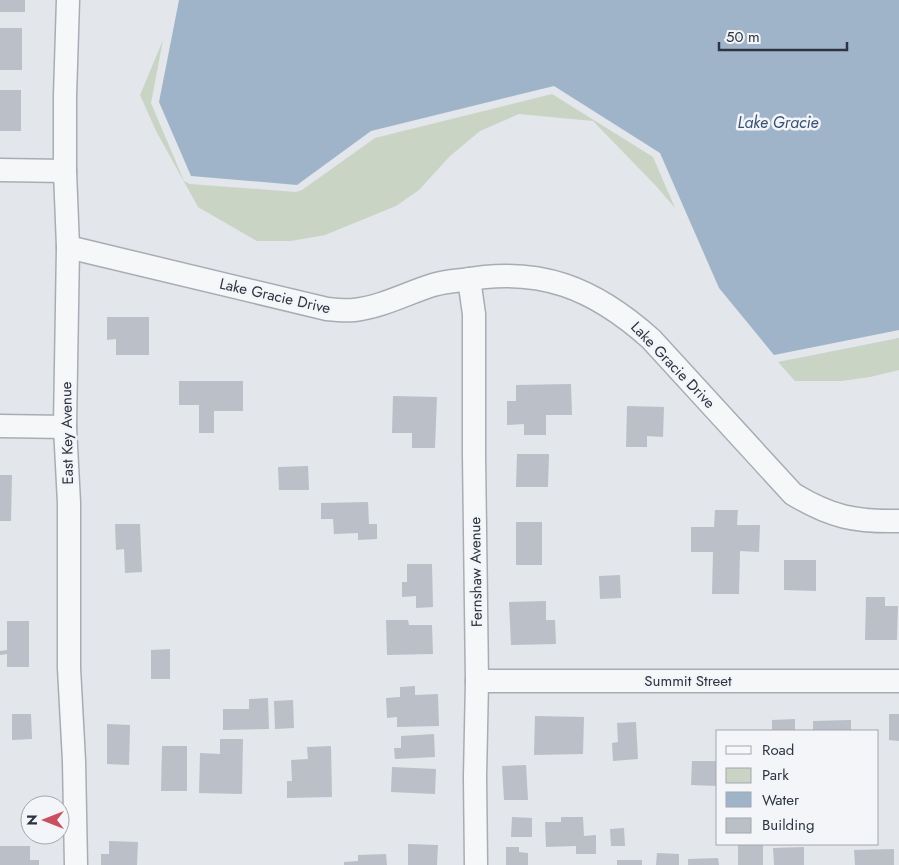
<svg xmlns="http://www.w3.org/2000/svg" width="899" height="865" viewBox="0 0 899 865" font-family="Jost,sans-serif">
<style>
.green{fill:#c9d4c5}
.water{fill:#a0b4c9}
.building{fill:#bbbfc7}
.lines{fill:none;stroke-linecap:round;stroke-linejoin:round}
.minor-casing{stroke:#a8adb5;stroke-width:25}
.minor{stroke:#f6f7f9;stroke-width:22}
.labels{text-anchor:middle;stroke-width:5;stroke-linejoin:round;paint-order:stroke}
.street-label{font-size:15px;fill:#2c3442;stroke:#f3f5f8}
.water-label{font-size:16px;font-style:italic;fill:#375275;stroke:#f3f5f8}
</style>
<rect width="100%" height="100%" fill="#e3e6eb"/>
<!-- green -->
<g class="green">
<path d="M163 40 151 103 184 181 190 184 296 192 302 190 375 138 552 94 653 157 675 208 657 187 593 121 519 114 480 131 450 156 419 190 396 206 325 235 291 241H257L198 207 156 131 140 95Z"/>
<path d="M899 338V370L870 377 841 381H795L778 362Z"/>
</g>
<!-- water -->
<path class="water" d="M179 0H899V330L774 355 719 288 660 153 554 86 371 131 297 185 191 176 159 102Z"/>
<!-- building -->
<g class="building">
<rect x="0" y="0" width="25" height="12"/>
<rect x="0" y="28" width="22" height="42"/>
<rect x="0" y="90" width="21" height="41"/>
<path d="M107 317H149V355H116V339L107 340Z"/>
<path d="M179 381H243V411H214V433H199V405H179Z"/>
<path d="M571 384 572 415H546V435H524V424L507 425V401H516V385Z"/>
<path d="M393 396 437 397 435 448H412V433H392Z"/>
<path d="M627 406 664 407 663 437 647 436V447H626Z"/>
<path d="M517 454H549L548 487H516Z"/>
<path d="M308 466 309 490H279L278 467Z"/>
<path d="M0 475H12L11 521H0Z"/>
<path d="M368 502 369 524H377V539L358 540V533L334 534 333 519H321V503Z"/>
<path d="M715 510H738L737 525H760L759 552 740 551 739 594H712L713 552H691V527H714Z"/>
<rect x="516" y="522" width="26" height="43"/>
<path d="M115 524H140L142 572 125 573 124 549 116 550Z"/>
<path d="M784 560H816V591L784 590Z"/>
<path d="M407 564H432L433 607 416 608V596L402 597V582H407Z"/>
<path d="M620 575 621 598 600 599 599 576Z"/>
<path d="M866 597H885V606H898L897 640H865Z"/>
<path d="M546 601V620H555L556 644 511 645 509 602Z"/>
<path d="M386 620H408L409 625H432L433 654 387 655Z"/>
<path d="M7 621H29V667H7V654L0 655V651L7 650Z"/>
<path d="M170 649V679H151V650Z"/>
<path d="M415 686V695L438 694 439 726 397 727V717L387 718 386 698 400 697V687Z"/>
<path d="M268 698 269 729 223 730V709H249V699Z"/>
<path d="M293 700 294 728 275 729 274 701Z"/>
<path d="M12 714H31L32 739 12 740Z"/>
<path d="M889 714H899V741L889 740Z"/>
<path d="M535 716 584 717 583 754 534 755Z"/>
<path d="M795 719V731H772V720Z"/>
<path d="M851 720V731H813V721Z"/>
<path d="M636 722 638 759 613 761 612 743 618 742 617 723Z"/>
<path d="M107 724 130 725 129 765 107 764Z"/>
<path d="M434 734 435 757 395 759 394 748H401V736Z"/>
<path d="M220 739H243L242 794 199 793 200 753 220 754Z"/>
<path d="M162 746H187V791H161Z"/>
<path d="M331 746 332 797 287 798V781H292L291 760 308 759 307 747Z"/>
<path d="M692 761H718V786L691 785Z"/>
<path d="M526 765 528 800H504L502 766Z"/>
<path d="M392 767 436 769 435 794 391 792Z"/>
<path d="M512 817 532 818V837H511Z"/>
<path d="M561 817H583L584 836 596 835V854H576V846L546 847 545 822H561Z"/>
<path d="M624 828 625 846H611L610 829Z"/>
<path d="M109 841 138 842 137 865H101V854H109Z"/>
<path d="M408 844 438 845 437 865H408Z"/>
<rect x="738" y="844" width="25" height="21"/>
<path d="M0 846H30V860H39V865H0Z"/>
<path d="M506 847H519V852L528 853V865H506Z"/>
<path d="M804 847V865H774L773 848Z"/>
<path d="M894 849V865H855L854 850Z"/>
<path d="M657 853 679 854V865H656Z"/>
<path d="M386 854 387 865H344V862L358 861V855Z"/>
<path d="M718 858 719 865H688V859Z"/>
<rect x="617" y="860" width="25" height="5"/>
</g>
<g class="lines">
<defs>
<g id="minor">
<path d="M68 0 65 96V171L68 247 65 427 69 503V668L74 761 76 865"/>
<path d="M0 170 65 171"/>
<path d="M68 247 327 309C336 310 345 311 354 310 382 307 407 293 433 285 443 282 454 281 463 280 540 266 594 288 651 339L793 494C831 517 855 522 899 521"/>
<path d="M469 279 474 314V455L477 681 475 777 476 865"/>
<path d="M0 426 65 427"/>
<path d="M477 681H899"/>
</g>
</defs>
<!-- minor casing -->
<use href="#minor" class="minor-casing"/>
<!-- minor -->
<use href="#minor" class="minor"/>
</g>
<g class="labels">
<!-- street labels -->
<g class="street-label">
<text transform="translate(275 296) rotate(13)" y="5">Lake Gracie Drive</text>
<text transform="translate(673 365) rotate(46)" y="5">Lake Gracie Drive</text>
<text transform="translate(67 433) rotate(-91)" y="5">East Key Avenue</text>
<text transform="translate(476 572) rotate(-91)" y="5">Fernshaw Avenue</text>
<text x="688" y="686">Summit Street</text>
</g>
<!-- water labels -->
<g class="water-label">
<text x="778" y="128">Lake Gracie</text>
</g>
</g>
<!-- legend -->
<rect x="716" y="730" width="162" height="115" fill="#f3f5f8" stroke="#a3a8af"/>
<rect x="726" y="746" width="25" height="8" fill="#f6f7f9" stroke="#a3a8af"/>
<text x="762" y="755" font-size="15" fill="#2c3442">Road</text>
<rect x="726" y="768" width="25" height="15" fill="#c9d4c5" stroke="#a3a8af"/>
<text x="762" y="780" font-size="15" fill="#2c3442">Park</text>
<rect x="726" y="792" width="25" height="15" fill="#a0b4c9" stroke="#a3a8af"/>
<text x="762" y="805" font-size="15" fill="#2c3442">Water</text>
<rect x="726" y="818" width="25" height="15" fill="#bbbfc7" stroke="#a3a8af"/>
<text x="762" y="830" font-size="15" fill="#2c3442">Building</text>
<!-- north arrow -->
<g transform="translate(45 820) rotate(270)"><circle r="24" fill="#f3f5f8" stroke="#a3a8af"/>
<path d="M0-4L9 19L0 12L-9 19Z" fill="#c94f61"/>
<text y="-8" font-size="14" font-weight="bold" text-anchor="middle" fill="#2c3442">N</text>
</g>
<!-- scale -->
<path d="M719 42v8h128v-8" fill="none" stroke="#2c3442" stroke-width="2.5"/>
<text x="726" y="42" font-size="15" fill="#2c3442" stroke="#f3f5f8" stroke-width="4" paint-order="stroke">50 m</text>
</svg>
